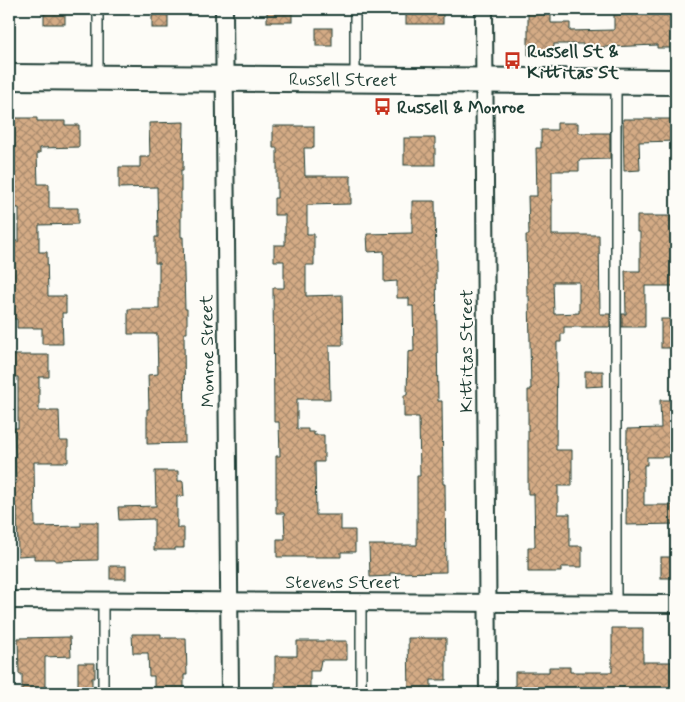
<svg xmlns="http://www.w3.org/2000/svg" width="685" height="702" viewBox="0 0 685 702" font-family="Mynerve,sans-serif">
<style>
.building{fill:url(#building-cross-hatch);stroke:#1f3d34;fill-rule:evenodd}
.lines{fill:none;stroke-linecap:round;stroke-linejoin:round}
.service-casing{stroke:#1f3d34;stroke-width:12}
.minor-casing{stroke:#1f3d34;stroke-width:20}
.secondary-casing{stroke:#1f3d34;stroke-width:28}
.service{stroke:#fdfcf7;stroke-width:9}
.minor{stroke:#fdfcf7;stroke-width:16}
.secondary{stroke:#fdfcf7;stroke-width:24}
.labels{text-anchor:middle;stroke-width:4;stroke-linejoin:round;paint-order:stroke}
.poi-label{font-size:18px;font-weight:bold;fill:#1f3d34;stroke:#fdfcf7;text-anchor:start}
.street-label{font-size:18px;fill:#1f3d34;stroke:#fdfcf7}
</style>
<defs>
<pattern id="building-cross-hatch" width="8" height="8" patternUnits="userSpaceOnUse" patternTransform="scale(1.25)"><rect width="8" height="8" fill="#d4ab85"/><path d="M0 0l8 8M0 8l8-8" fill="none" stroke="#ab8c6e"/></pattern>
</defs>
<rect width="100%" height="100%" fill="#fdfcf7"/>
<filter id="ink" filterUnits="userSpaceOnUse"><feTurbulence type="fractalNoise" baseFrequency=".02" numOctaves="2"/><feDisplacementMap in="SourceGraphic" scale="10" xChannelSelector="R" yChannelSelector="G"/><feConvolveMatrix kernelMatrix="1 2 1 2 8 2 1 2 1" color-interpolation-filters="sRGB"/></filter>
<g filter="url(#ink)">
<!-- building -->
<g class="building">
<rect x="44" y="9" width="21" height="15"/>
<rect x="152" y="9" width="16" height="19"/>
<rect x="267" y="9" width="25" height="13"/>
<rect x="406" y="9" width="37" height="15"/>
<path d="M528 9H551V23H570V31L614 30V9H676V48H657V45L583 48V44H554V55H528Z"/>
<rect x="316" y="28" width="16" height="18"/>
<path d="M13 118H37V121H65V125H79V147L40 148V153H37L38 184H49V208H78V224L39 225V252H47L48 296H66V313H62L63 344H42V328H17V319H12V241H19V208H11V192L15 191Z"/>
<path d="M623 119H676V141L639 142 640 170 624 171Z"/>
<path d="M184 122 183 170H181V237H183L185 309H187V333H184L185 443 147 444V409H149L148 375 158 374 157 334H128V309H159V263H155V237H158L157 187 119 188V167H140V157H150L149 123Z"/>
<path d="M557 123H578V133H610V159L579 160V171H552V235H599L600 314H610V327H564V334H561V342H557L556 450H572V486H558V514H570V546H582V567H561V572H528V547H535L534 494H528V390H531L529 296H527L526 235H529L528 196H537L536 148H541V130H557ZM553 282H579V313L554 314Z"/>
<path d="M273 126H314V148H304L305 176H351V204L307 205V234H314V265H306V296L342 295 343 345H329L330 399H297V429H308V432H314V435H324V462H315L316 515H341V530H355V552H341V557H277V539H285L284 513H276V456H280L279 422H274L273 288H284V261H274V245H285V215H274V198H277V148H273Z"/>
<rect x="404" y="138" width="31" height="27"/>
<path d="M412 201H435L438 401H442L443 484H445L446 572 390 573V576L370 577 369 545H417V476H420L419 417H404V395H407L408 352 414 351 413 306H409V298H397V281L384 282V251L368 252 367 234 412 233Z"/>
<path d="M637 216H676V286H645V327H622V314H626L625 271H640V232H637Z"/>
<rect x="661" y="319" width="15" height="29"/>
<path d="M13 355H49V377H39V411H59L60 441H68V462H34L35 527 81 526V522H98V560L55 561V559H34V555L18 556 17 507H10V484H16L14 428H18V377H13Z"/>
<path d="M585 371H603V386L585 387Z"/>
<path d="M660 400H676V457H647V465H644V505H676V524L626 525 627 429 661 428Z"/>
<path d="M155 471H178V481H183L184 496H177V528H184V548H175V550H154V519L119 520 118 507 156 506Z"/>
<rect x="661" y="557" width="15" height="21"/>
<rect x="110" y="566" width="16" height="13"/>
<path d="M612 628H643V662H672V693H515V672H549V667H570V672H612Z"/>
<path d="M132 634H161V638H186L187 675H184V693H154V676H149L148 653H133Z"/>
<path d="M70 637 71 656 45 657V693H22V674H19L18 638Z"/>
<path d="M408 638H446V680H431V693H409Z"/>
<path d="M297 641H347V660H321L319 671H310V693H275V656H297Z"/>
<path d="M78 663H95V678H92V693H78Z"/>
</g>
<g class="lines">
<defs>
<g id="service">
<path d="M98 9V77"/>
<path d="M355 9V78"/>
<path d="M616 82V604"/>
<path d="M103 601V693"/>
<path d="M361 602V693"/>
</g>
<g id="minor">
<path d="M224 9 230 693"/>
<path d="M484 9 488 693"/>
<path d="M9 600 676 604"/>
</g>
<g id="secondary">
<path id="s1" d="M9 77 676 82"/>
</g>
</defs>
<!-- service casing -->
<use href="#service" class="service-casing"/>
<!-- minor casing -->
<use href="#minor" class="minor-casing"/>
<!-- secondary casing -->
<use href="#secondary" class="secondary-casing"/>
<!-- service -->
<use href="#service" class="service"/>
<!-- minor -->
<use href="#minor" class="minor"/>
<!-- secondary -->
<use href="#secondary" class="secondary"/>
</g>
</g>
<!-- icons -->
<defs>
<symbol id="bus-bare" viewBox="-9 -9 18 18"><path d="M-5-6H5V4H4V6H2V4H-2V6H-4V4H-5ZM-3.5-4V0h7V-4ZM-3.5 1.2v1.5H-2V1.2ZM2 1.2v1.5H3.5V1.2Z" fill="#c8321e" stroke="#fdfcf7" stroke-width="2.5" paint-order="stroke"/></symbol>
</defs>
<g fill-rule="evenodd">
<use href="#bus-bare" x="500" y="48" width="25" height="25"/>
<use href="#bus-bare" x="370" y="94" width="25" height="25"/>
</g>
<g class="labels">
<!-- poi labels -->
<g class="poi-label">
<text x="527" y="57">Russell St &amp;<tspan x="527" dy="21">Kittitas St</tspan></text>
<text x="397" y="113">Russell &amp; Monroe</text>
</g>
<!-- street labels -->
<g class="street-label">
<text dy="6" stroke="none"><textPath href="#s1" startOffset="334">Russell Street</textPath></text>
<text transform="translate(207 351) rotate(-91)" y="6">Monroe Street</text>
<text transform="translate(466 351) rotate(-90)" y="6">Kittitas Street</text>
<text x="343" y="588">Stevens Street</text>
</g>
</g>
<!-- margin -->
<rect width="685" height="702" fill="none" stroke="#fdfcf7" stroke-width="30"/>
<rect x="15" y="15" width="655" height="672" fill="none" stroke="#1f3d34" stroke-width="2" filter="url(#ink)"/>
</svg>
